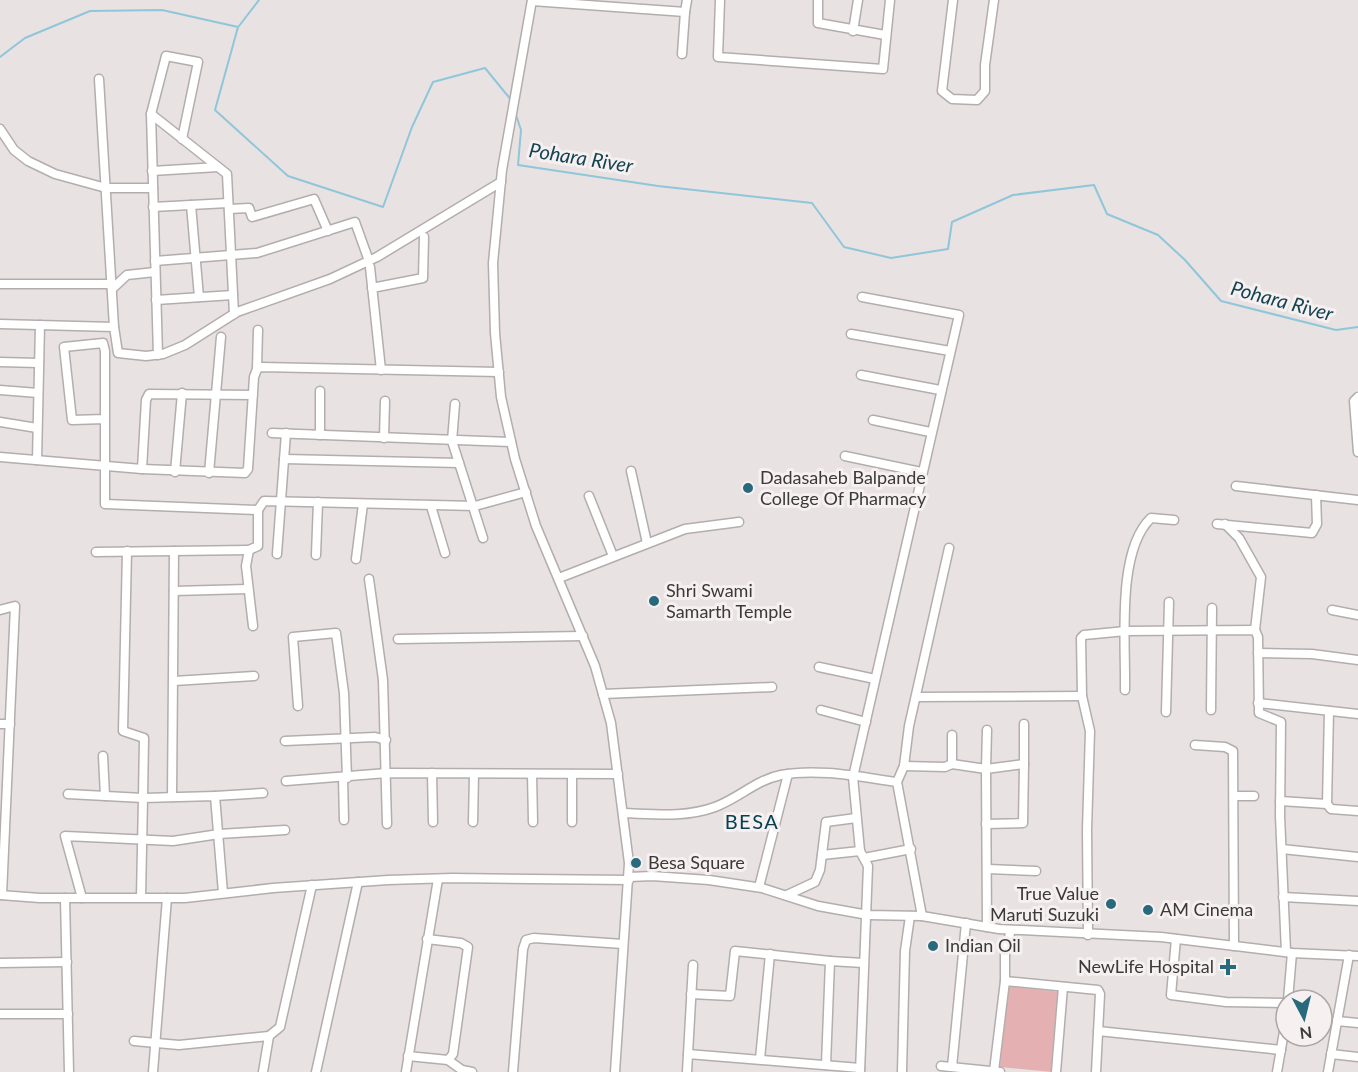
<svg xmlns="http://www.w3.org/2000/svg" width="1358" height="1072" viewBox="0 0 1358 1072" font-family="Lato,sans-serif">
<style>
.green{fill:#e5b0b1}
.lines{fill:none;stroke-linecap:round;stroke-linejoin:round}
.stream{stroke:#8fc6d9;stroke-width:2}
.minor-casing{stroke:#b4adad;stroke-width:11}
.minor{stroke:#fff;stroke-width:8}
.poi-dot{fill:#28697c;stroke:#f6f0f0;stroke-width:2}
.labels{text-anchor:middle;stroke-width:6;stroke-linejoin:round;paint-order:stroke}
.poi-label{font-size:18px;fill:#3b3939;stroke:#f6f0f0;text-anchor:start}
.water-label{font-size:20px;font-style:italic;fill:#144452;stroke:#f6f0f0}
.neighbourhood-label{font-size:20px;letter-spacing:1.5px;fill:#074050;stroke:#f6f0f0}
</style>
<rect width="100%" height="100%" fill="#e9e2e2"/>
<!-- green -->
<path class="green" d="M1008 986 1060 992 1052 1072 1000 1067Z"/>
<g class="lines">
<!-- stream -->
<g class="stream">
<path d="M239 26 259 0"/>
<path d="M0 57 25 38 90 11 162 10 238 27 215 110 288 176 383 207 412 127 433 82 485 68 512 101"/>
<path d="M515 112 521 130 518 165 658 186 812 203 844 247 891 258 948 249 952 222 1013 195 1094 185 1107 214 1158 235 1185 260 1221 301 1336 330 1358 327"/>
</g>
<defs>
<g id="minor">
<path d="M532 0 502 170 493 263 495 333 501 397 515 459 536 526 595 666 611 723 629 863 615 1072"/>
<path d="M720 0 718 57 883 69 890 0"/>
<path d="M818 0V23L885 35"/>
<path d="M953 0 942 91 952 99 977 100 985 91V65L994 0"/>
<path d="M532 1 685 12 687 0"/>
<path d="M853 31 858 0"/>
<path d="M682 54 685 12"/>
<path d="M99 79 114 327"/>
<path d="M151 114 227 174 234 314"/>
<path d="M0 129 14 150 28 161 55 174 106 188H153"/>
<path d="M152 171 218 167"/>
<path d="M191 205 199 297"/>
<path d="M153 207 228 203"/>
<path d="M229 209 249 208 252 217 314 199 328 231"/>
<path d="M155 261 257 253 355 222 369 261"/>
<path d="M370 267 381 370"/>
<path d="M0 284H112"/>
<path d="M372 288 423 278 424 237"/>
<path d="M112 289 127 275 155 272"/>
<path d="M156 300 233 295"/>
<path d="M0 324 114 327 118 353 146 356 163 354 185 345 237 312 330 279 377 257 501 182"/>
<path d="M851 334 950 351"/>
<path d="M158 355 151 114 166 56 198 62 182 139"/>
<path d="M0 362 39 363"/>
<path d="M257 369 258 330"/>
<path d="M861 375 940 390"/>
<path d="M0 390 38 393"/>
<path d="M253 395 149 394 146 400 142 469 245 473 248 469 254 377 257 369 261 367 499 372"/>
<path d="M1358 397 1354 401 1358 452"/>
<path d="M455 404 452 441 483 538"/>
<path d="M105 419 72 420 64 347 103 343 105 351V504L258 510 264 501 475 506 526 492"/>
<path d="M873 420 930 432"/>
<path d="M0 422 37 428"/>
<path d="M272 433 511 442"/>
<path d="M320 435V391"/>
<path d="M384 438 385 401"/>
<path d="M845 456 921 472"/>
<path d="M0 457 142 469"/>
<path d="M284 459 459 463"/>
<path d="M37 460 40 325"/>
<path d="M631 471 647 543"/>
<path d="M175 472 182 393"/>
<path d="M209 473 221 337"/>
<path d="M1236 486 1358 500"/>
<path d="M589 496 613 556"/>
<path d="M431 506 445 553"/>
<path d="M1217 524 1312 533 1317 524 1316 495"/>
<path d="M1225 524 1239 538 1261 577 1255 630"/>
<path d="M96 552 249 550"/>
<path d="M277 554 286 433"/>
<path d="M316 555 318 502"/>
<path d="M356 559 363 504"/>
<path d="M559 578 685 529 739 522"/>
<path d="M369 579 383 680 387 824"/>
<path d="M174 591 248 589"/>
<path d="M0 610 15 606 2 895"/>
<path d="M1332 610 1358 615"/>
<path d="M253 626 246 566 249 550 258 546V510"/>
<path d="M398 639 583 636"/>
<path d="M1258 653 1312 654 1358 660"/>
<path d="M819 667 875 679"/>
<path d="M174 681 254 676"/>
<path d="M1125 690C1126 643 1116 551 1151 518L1174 520"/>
<path d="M603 694 772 687"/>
<path d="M917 697 1082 696"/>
<path d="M1258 703 1358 714"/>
<path d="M298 706 293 637 336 633 344 693 347 778"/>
<path d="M821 710 866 722"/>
<path d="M1211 710 1212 608"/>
<path d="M1329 711 1327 804 1331 809 1358 811"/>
<path d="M1166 712 1169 602"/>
<path d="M0 724H10"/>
<path d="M285 741 375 737 386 740"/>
<path d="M1195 745 1225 747 1233 751 1234 946"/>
<path d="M103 756 105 796"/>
<path d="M952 764V735"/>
<path d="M904 766 945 767 952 764 986 769 987 730"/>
<path d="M432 773 433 822"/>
<path d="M532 774 533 822"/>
<path d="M572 774V822"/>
<path d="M343 778 344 820"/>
<path d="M286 781 387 773 618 774"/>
<path d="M897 782 904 766 909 726 949 548"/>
<path d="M68 794 143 798 144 738 123 731 127 551"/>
<path d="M215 796 263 793"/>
<path d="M1234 796H1254"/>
<path d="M172 797 174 551"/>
<path d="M1280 801 1327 804"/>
<path d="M623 813C654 814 685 818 715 807 739 798 756 780 781 775 818 768 860 777 897 782L922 916"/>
<path d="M473 822 474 774"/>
<path d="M986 824 1023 823 1024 764"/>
<path d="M1282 849 1358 857"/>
<path d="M822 855 860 851"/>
<path d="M864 858 911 849"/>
<path d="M988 869 1036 871"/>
<path d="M629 877 652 876 709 880 762 888 818 906 868 915 922 916 999 929 1161 937 1292 953 1358 956"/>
<path d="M759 887 788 774"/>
<path d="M0 895 40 898H185L273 888 388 880 452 878 629 880"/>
<path d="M787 895 815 882 820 870 826 822 856 818"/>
<path d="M141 897 143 798 215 796 223 893"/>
<path d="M1283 897 1358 901"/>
<path d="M65 898 69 1072"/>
<path d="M82 898 65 836 173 841 219 834 285 830"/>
<path d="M987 927 986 769 1024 764V724"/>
<path d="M1011 930 1005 951V981L1098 990 1100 994 1096 1072"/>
<path d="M1088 935 1087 830 1090 731 1082 696 1081 638 1084 635 1126 631 1255 630 1258 637 1259 713 1281 722 1280 816 1286 952"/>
<path d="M427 939 461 943 468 947 453 1054 448 1060"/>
<path d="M1176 939 1171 995 1226 1002 1286 1003"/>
<path d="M830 961 863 963"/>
<path d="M0 963 67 962"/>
<path d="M691 994 730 996 735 951 830 961 826 1065"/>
<path d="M1288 1000 1292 953"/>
<path d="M0 1014H68"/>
<path d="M1337 1021 1358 1023"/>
<path d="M1098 1031 1281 1050"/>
<path d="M134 1041 179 1045 269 1036"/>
<path d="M688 1054 693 965"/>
<path d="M1331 1054 1358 1057"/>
<path d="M408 1056 448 1060 462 1070 472 1072"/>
<path d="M760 1059 770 954"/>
<path d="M941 1066 1000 1072"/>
<path d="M952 1067 966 923"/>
<path d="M994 1071 1005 981"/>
<path d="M153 1072 167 898"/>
<path d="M263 1072 269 1036 280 1027 312 885"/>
<path d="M316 1072 358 882"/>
<path d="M406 1072 438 879"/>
<path d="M513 1072 523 949 526 940 534 938 623 944"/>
<path d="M687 1072 688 1054 860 1068"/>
<path d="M860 1072 868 866 860 851 853 777 959 315 862 297"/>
<path d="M902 1072 905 951 910 916"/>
<path d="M1056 1072 1063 987"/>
<path d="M1277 1072 1286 1020"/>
<path d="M1328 1072 1349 955"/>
</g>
</defs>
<!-- minor casing -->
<use href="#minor" class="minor-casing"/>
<!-- minor -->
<use href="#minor" class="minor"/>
</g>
<!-- markers -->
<g class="poi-dot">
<circle cx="748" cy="488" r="6"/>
<circle cx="654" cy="601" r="6"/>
<circle cx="636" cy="863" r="6"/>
<circle cx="1111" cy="904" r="6"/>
<circle cx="1148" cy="910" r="6"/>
<circle cx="933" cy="946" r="6"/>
<path d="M1225 958h6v6h6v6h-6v6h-6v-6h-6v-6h6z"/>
</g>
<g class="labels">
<!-- poi labels -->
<g class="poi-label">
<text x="760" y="484">Dadasaheb Balpande<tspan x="760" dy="21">College Of Pharmacy</tspan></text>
<text x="666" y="597">Shri Swami<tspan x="666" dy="21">Samarth Temple</tspan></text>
<text x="648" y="869">Besa Square</text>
<text x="1099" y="900" text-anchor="end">True Value<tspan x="1099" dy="21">Maruti Suzuki</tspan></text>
<text x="1160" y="916">AM Cinema</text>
<text x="945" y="952">Indian Oil</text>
<text x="1214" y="973" text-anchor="end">NewLife Hospital</text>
</g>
<!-- water labels -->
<g class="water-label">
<text transform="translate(581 158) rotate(9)" y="7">Pohara River</text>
<text transform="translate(1282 301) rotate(15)" y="7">Pohara River</text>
</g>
<!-- neighbourhood labels -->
<g class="neighbourhood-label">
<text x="752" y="829">BESA</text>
</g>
</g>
<!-- north arrow -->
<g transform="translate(1304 1018) rotate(173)"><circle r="28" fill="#f6f0f0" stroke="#aba7a7" stroke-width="1.5"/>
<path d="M0-4.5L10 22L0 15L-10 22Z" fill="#28697c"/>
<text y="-9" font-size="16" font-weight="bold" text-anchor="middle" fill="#3b3939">N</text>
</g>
</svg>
